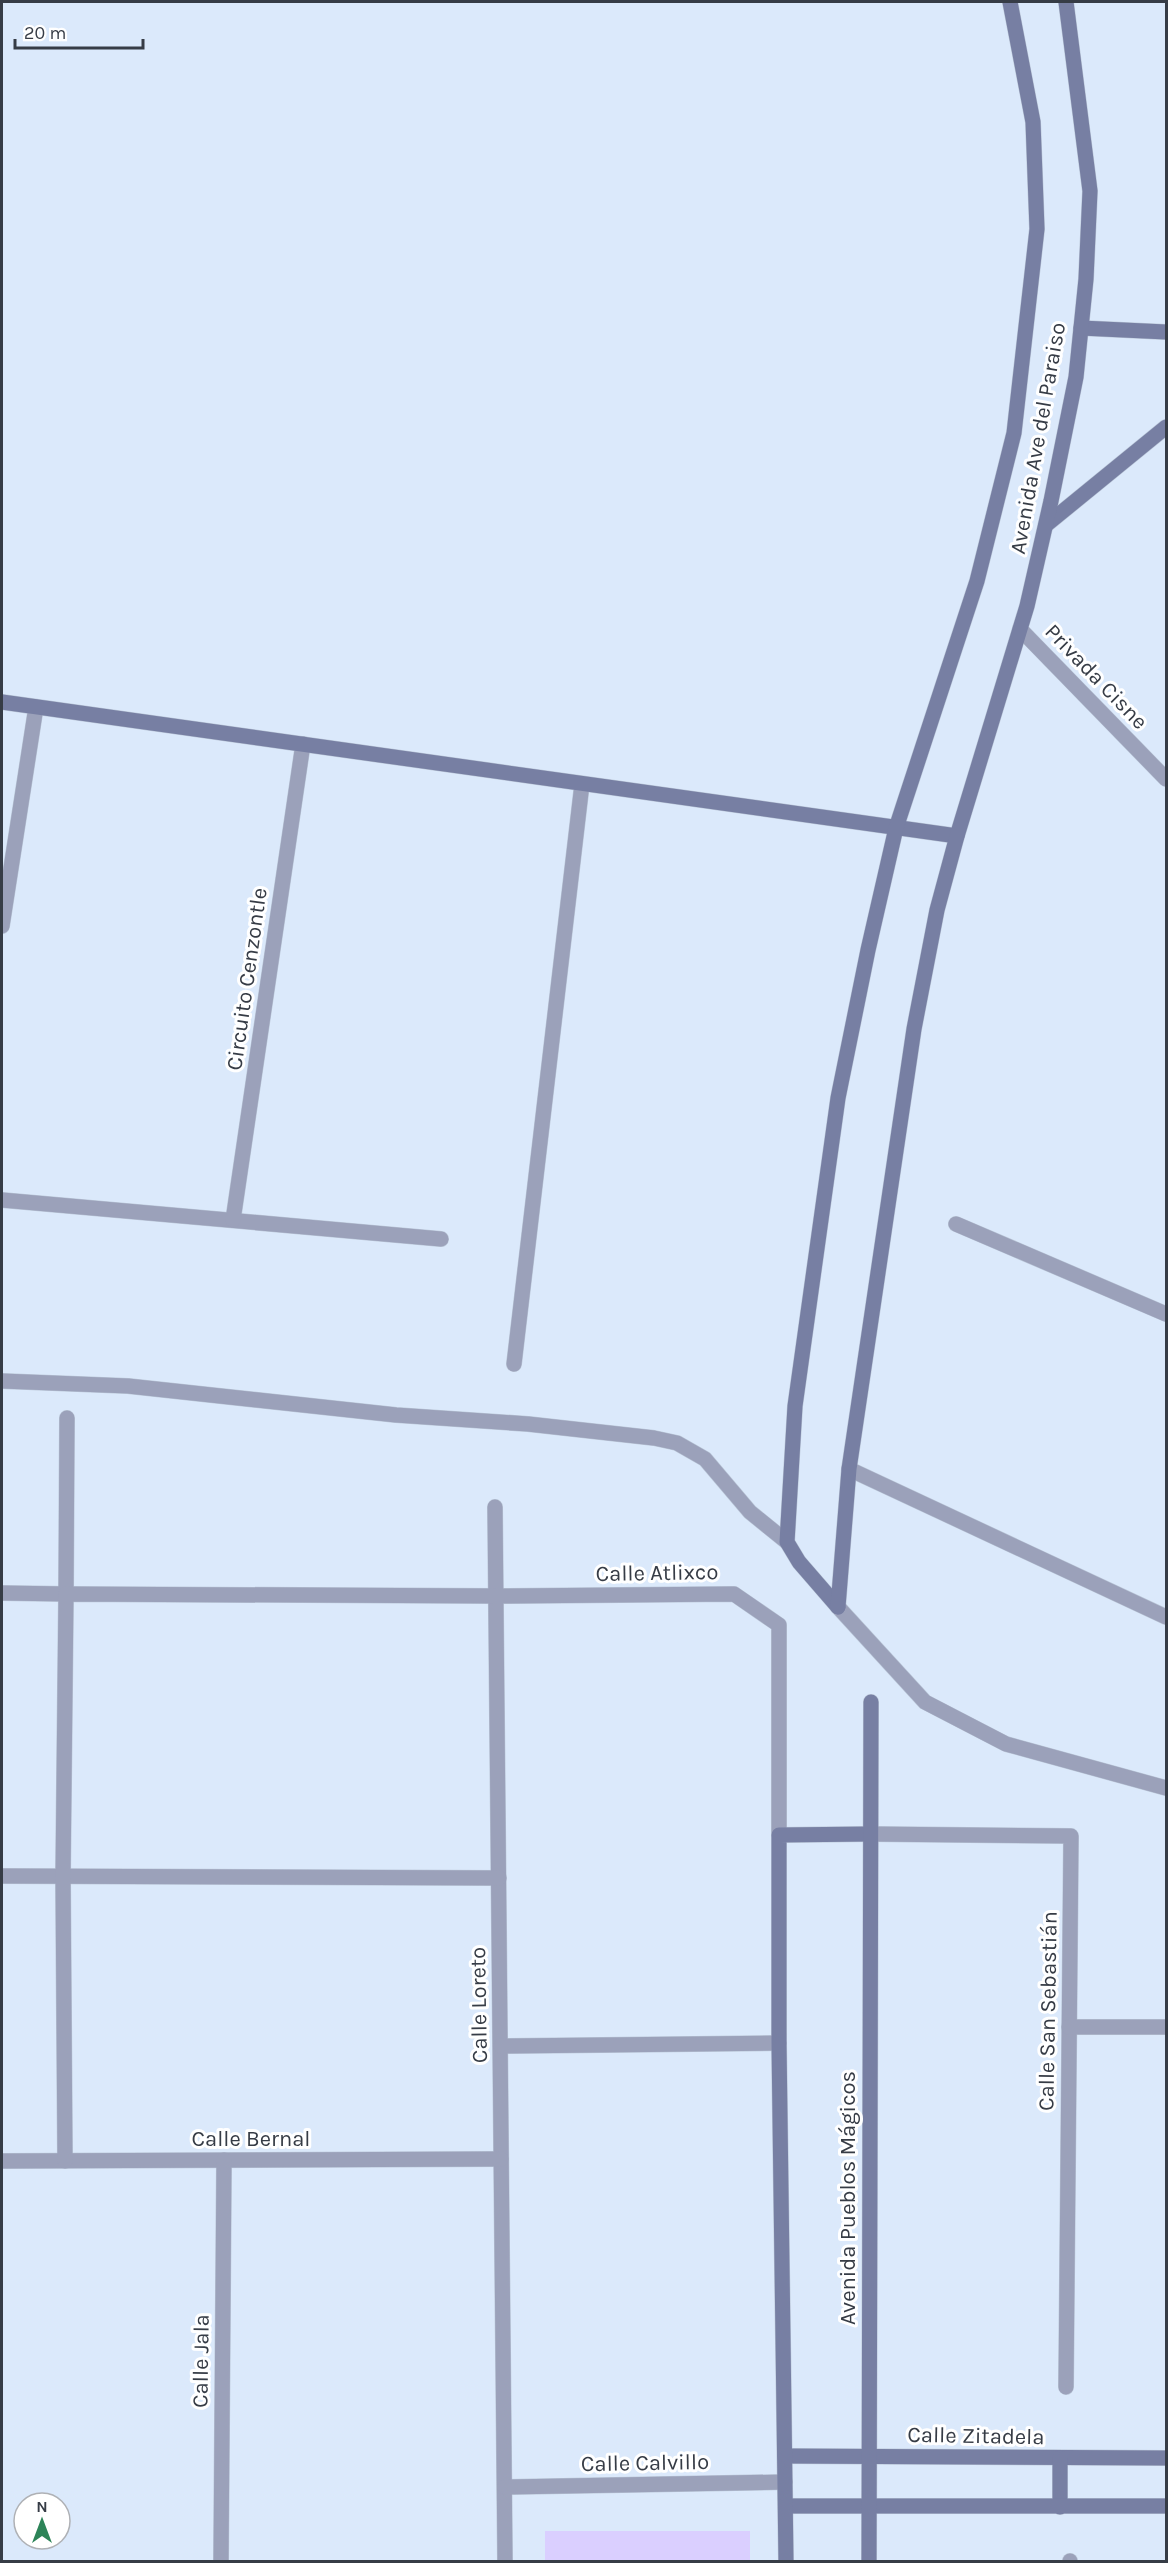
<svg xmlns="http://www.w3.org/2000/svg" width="1168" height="2563" viewBox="0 0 1168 2563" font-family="Karla,sans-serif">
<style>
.green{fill:#dacfff}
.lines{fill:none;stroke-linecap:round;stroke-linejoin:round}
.street-casing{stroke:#bac6d7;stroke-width:16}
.secondary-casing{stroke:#bac6d7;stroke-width:16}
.street{stroke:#9ba1ba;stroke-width:15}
.secondary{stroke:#777fa3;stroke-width:15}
.labels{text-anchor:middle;stroke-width:6;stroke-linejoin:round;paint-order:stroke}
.street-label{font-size:22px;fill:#363c46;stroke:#fff}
</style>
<rect width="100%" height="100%" fill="#dbe9fb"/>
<!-- green -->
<rect class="green" x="545" y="2531" width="205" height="30"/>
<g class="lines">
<defs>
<g id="street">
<path d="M1020 629 1166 779"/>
<path d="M2 926 36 707"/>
<path d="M2 1200 441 1239"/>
<path d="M233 1220 303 744"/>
<path d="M956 1224 1166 1314"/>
<path d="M514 1364 582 784"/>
<path d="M2 1381 128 1386 396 1415 528 1424 654 1438 677 1443 705 1459 750 1512 787 1542"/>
<path d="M849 1469 1166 1617"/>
<path d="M495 1507 505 2562"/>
<path d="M2 1593 66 1594 67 1418"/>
<path d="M838 1607 925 1702 1006 1744 1166 1788"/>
<path d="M870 1834 1071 1836 1066 2387"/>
<path d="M2 1876 499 1878"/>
<path d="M1069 2027H1166"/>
<path d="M501 2046 779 2043"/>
<path d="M2 2161 501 2159"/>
<path d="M65 2161 63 1877 66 1594 496 1596 734 1594 779 1625V1835"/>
<path d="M505 2487 785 2482"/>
<path d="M1070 2561V2562"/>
<path d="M221 2562 224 2160"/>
</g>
<g id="secondary">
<path d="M1081 328 1166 332"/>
<path d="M1046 525 1166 427"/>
<path d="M2 702 957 836"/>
<path d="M838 1607 799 1562 787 1542 795 1406 838 1098 868 950 896 828 977 581 1014 433 1037 229 1033 122 1010 2"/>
<path d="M838 1607 849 1469 914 1029 937 910 957 836 1027 606 1051 501 1076 377 1086 279 1090 191 1066 2"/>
<path d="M785 2456 1166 2458"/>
<path d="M1060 2458V2507"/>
<path d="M786 2506H1166"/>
<path d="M786 2562 779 2043V1835L870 1834"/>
<path d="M869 2562 871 1702"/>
</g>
</defs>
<!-- street casing -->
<use href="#street" class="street-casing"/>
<!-- secondary casing -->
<use href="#secondary" class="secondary-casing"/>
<!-- street -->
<use href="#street" class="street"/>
<!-- secondary -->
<use href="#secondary" class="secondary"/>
</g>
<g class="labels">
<!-- street labels -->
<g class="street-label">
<text transform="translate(1037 438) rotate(-80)" y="8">Avenida Ave del Paraiso</text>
<text transform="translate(1097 676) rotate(46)" y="8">Privada Cisne</text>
<text transform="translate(246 979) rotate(-82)" y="8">Circuito Cenzontle</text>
<text transform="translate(657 1572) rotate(-1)" y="8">Calle Atlixco</text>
<text transform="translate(478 2005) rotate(-91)" y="8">Calle Loreto</text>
<text transform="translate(1047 2011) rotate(-89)" y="8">Calle San Sebastián</text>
<text x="251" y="2146">Calle Bernal</text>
<text transform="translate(847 2198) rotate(-90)" y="8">Avenida Pueblos Mágicos</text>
<text transform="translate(200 2361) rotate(-89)" y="8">Calle Jala</text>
<text transform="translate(976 2435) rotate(1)" y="8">Calle Zitadela</text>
<text transform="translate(645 2462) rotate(-1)" y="8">Calle Calvillo</text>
</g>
</g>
<!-- border -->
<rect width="1168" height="2563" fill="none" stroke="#363c46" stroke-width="6"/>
<!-- north arrow -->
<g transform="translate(42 2521)"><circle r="28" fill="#ffffff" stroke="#afb1b5" stroke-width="1.5"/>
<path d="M0-4.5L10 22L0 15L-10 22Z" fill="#2d8458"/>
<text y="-9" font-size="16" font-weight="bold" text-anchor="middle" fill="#363c46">N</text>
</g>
<!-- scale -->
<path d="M15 39v9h128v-9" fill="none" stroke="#363c46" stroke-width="3"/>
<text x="24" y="39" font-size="18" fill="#363c46" stroke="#ffffff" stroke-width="4.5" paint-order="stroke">20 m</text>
</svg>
